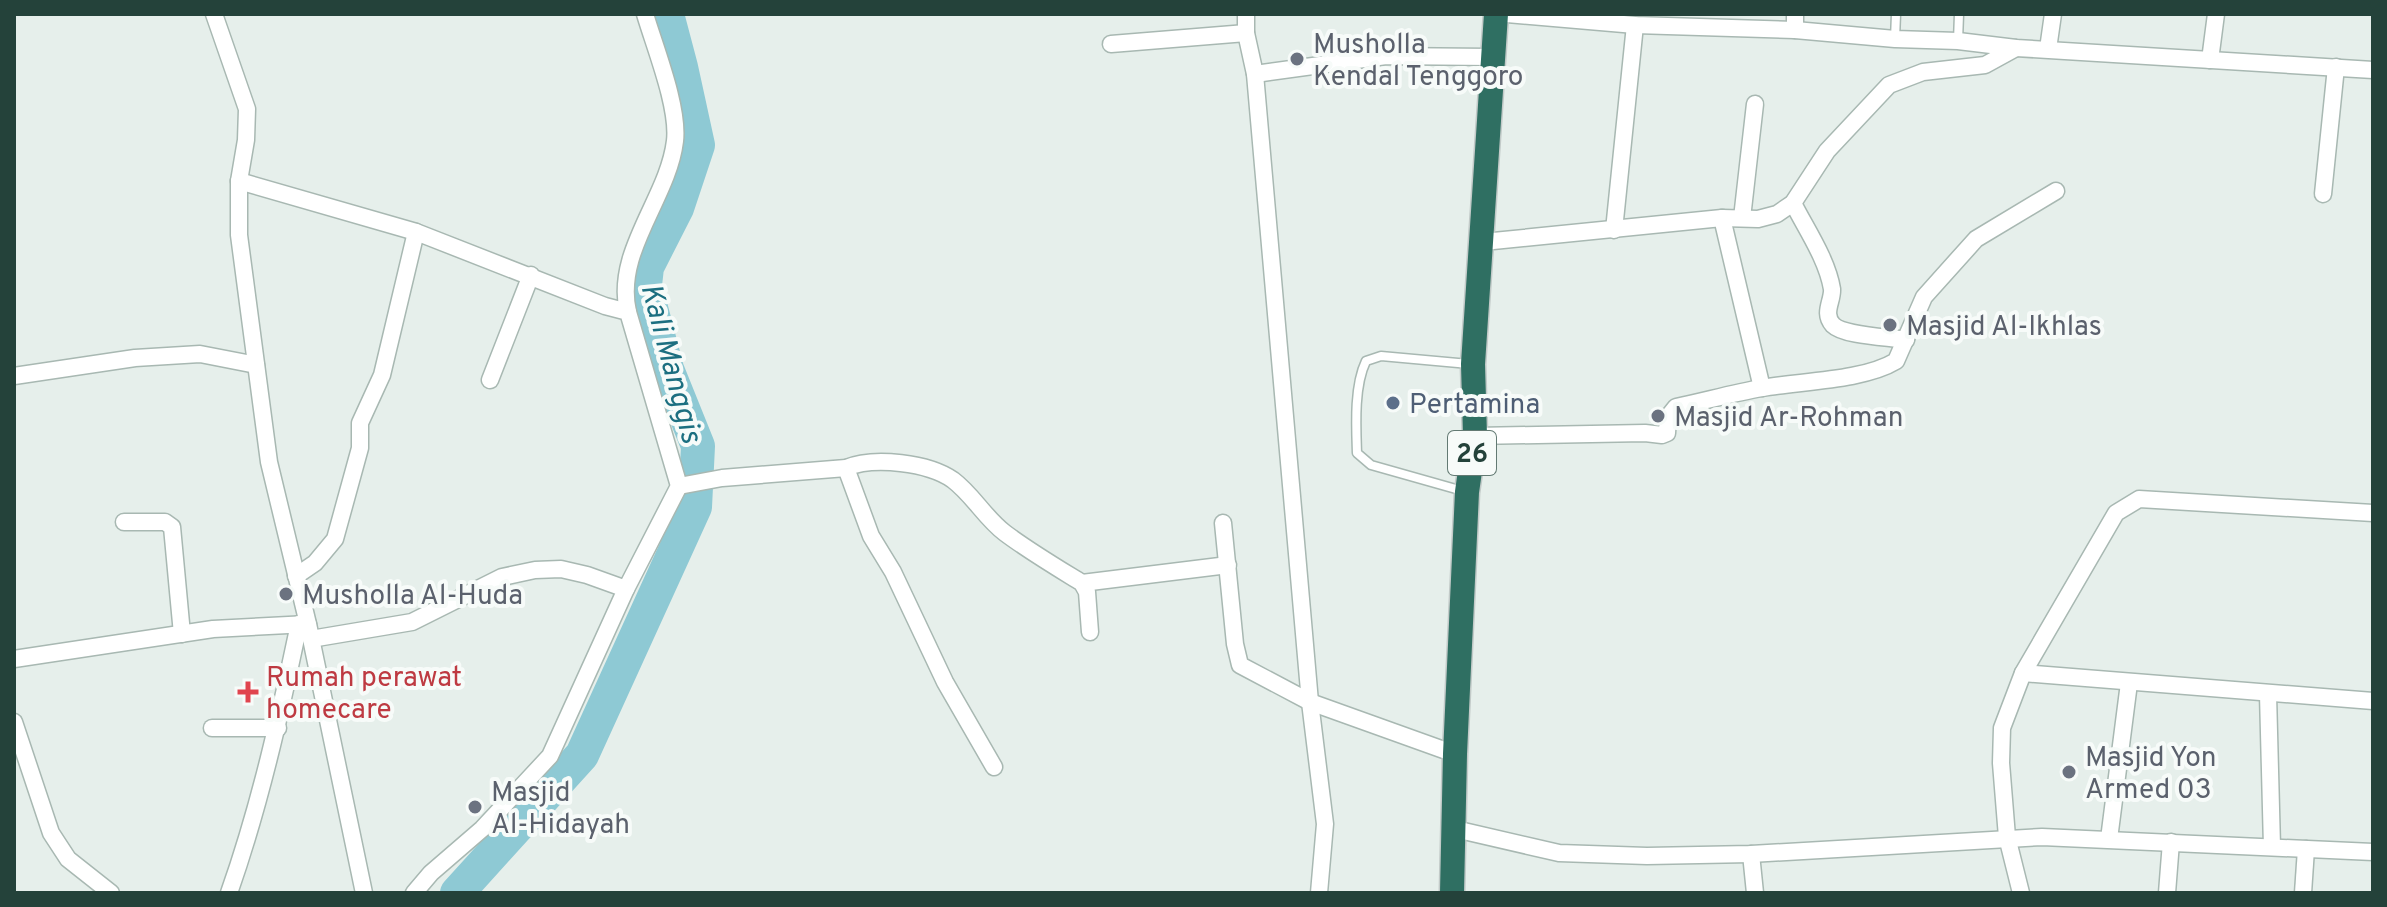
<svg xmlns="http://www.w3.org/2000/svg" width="2387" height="907" viewBox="0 0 2387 907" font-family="Overpass,sans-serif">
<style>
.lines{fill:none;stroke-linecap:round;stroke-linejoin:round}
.river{stroke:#8ec9d4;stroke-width:34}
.lane-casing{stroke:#a8b8b2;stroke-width:11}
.street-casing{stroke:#a8b8b2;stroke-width:19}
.highway-casing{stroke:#c2cac8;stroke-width:27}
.lane{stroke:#fff;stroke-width:8}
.street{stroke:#fff;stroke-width:16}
.highway{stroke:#2f6f62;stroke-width:24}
.worship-dot{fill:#6b7280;stroke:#f7fbf9;stroke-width:3}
.service-dot{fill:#5c6f8a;stroke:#f7fbf9;stroke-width:3}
.health-dot{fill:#e0444e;stroke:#f7fbf9;stroke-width:3}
.labels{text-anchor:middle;stroke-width:8;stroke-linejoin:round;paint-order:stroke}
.shield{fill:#f7fbf9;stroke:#637a73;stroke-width:2}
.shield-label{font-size:26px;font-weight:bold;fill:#24423a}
.worship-label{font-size:28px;fill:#5b616d;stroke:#f7fbf9;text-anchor:start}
.service-label{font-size:28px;fill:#4e5e75;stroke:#f7fbf9;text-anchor:start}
.health-label{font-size:28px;fill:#be3a42;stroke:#f7fbf9;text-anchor:start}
.water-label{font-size:30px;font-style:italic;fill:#1c6f80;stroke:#f7fbf9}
</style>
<rect width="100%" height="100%" fill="#e6efeb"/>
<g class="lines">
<!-- river -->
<path class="river" d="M457 893 582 755 695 507 698 446 667 369 645 285 647 267 677 208 698 145 681 67 667 14"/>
<defs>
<g id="lane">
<path d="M1895 39 1896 14"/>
<path d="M1958 41 1959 14"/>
<path d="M1463 491 1371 465 1357 453C1356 425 1354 386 1366 361L1381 356 1469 364"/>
</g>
<g id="street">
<path d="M214 14 247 109 246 140 239 181V235L269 462 308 624 364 893"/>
<path d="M1246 14V33L1255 74 1310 702 1325 824 1319 893"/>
<path d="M1507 14 1635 25 1795 30 1895 39 1958 41 2016 48 2373 70"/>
<path d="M1795 30V14"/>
<path d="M1111 44 1246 33"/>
<path d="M2048 49 2053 14"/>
<path d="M2210 60 2216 14"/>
<path d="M1255 74 1386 56 1491 57"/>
<path d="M239 181 416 232 605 306 628 312 679 486 626 589 550 756 482 829 431 873 414 893"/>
<path d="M2323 194 2336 67"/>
<path d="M1793 203C1806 229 1827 259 1832 289 1833 301 1822 313 1833 325 1844 336 1889 337 1906 340"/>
<path d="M1722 218 1762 388"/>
<path d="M1742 218 1755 104"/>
<path d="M1614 230 1635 25"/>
<path d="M1483 242 1722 218 1758 219 1777 214 1793 203 1827 151 1889 85 1923 72 1985 65 2016 48"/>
<path d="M628 312C614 251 668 199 675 141 679 107 655 48 645 14"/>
<path d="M14 376 135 358 200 354 256 365"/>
<path d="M490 380 531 275"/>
<path d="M1475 436 1645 433 1662 435 1667 433 1668 417 1676 407C1705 401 1733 393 1762 388 1800 381 1863 381 1896 361L1924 297 1976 239 2056 191"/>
<path d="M846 468 871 536 893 572 945 682 994 767"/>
<path d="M679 486 722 478 846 468C874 456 929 463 953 480 973 495 985 518 1005 533 1029 551 1056 567 1082 583L1087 592 1090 632"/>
<path d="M124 522H165L172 527 182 634"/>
<path d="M1223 523 1235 644 1240 665 1310 702 1455 754"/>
<path d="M296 576 315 563 335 539 360 448V423L382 375 416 232"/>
<path d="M1082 583 1228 565"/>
<path d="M311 639 412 622 502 577 535 570 561 569 587 575 626 589"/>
<path d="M14 659 213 629 308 624"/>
<path d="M2023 673 2373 701"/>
<path d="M2268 694 2272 847"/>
<path d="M14 722 51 833 68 859 111 893"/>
<path d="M212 728H278"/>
<path d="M1455 829 1559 853 1647 856 1751 854 2042 837 2373 852"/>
<path d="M2109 839 2129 683"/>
<path d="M1751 854 1755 893"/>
<path d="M229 893C260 805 280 715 299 624"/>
<path d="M2021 893 2007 837 2001 763 2002 728 2023 673 2116 513 2139 499 2373 513"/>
<path d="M2167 893 2171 842"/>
<path d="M2303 893 2306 849"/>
</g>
<path id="highway" d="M1452 893 1455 754 1467 492 1475 436 1473 364 1496 14"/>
</defs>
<!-- lane casing -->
<use href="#lane" class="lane-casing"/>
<!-- street casing -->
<use href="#street" class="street-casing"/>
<!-- highway casing -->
<use href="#highway" class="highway-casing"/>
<!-- lane -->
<use href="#lane" class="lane"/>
<!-- street -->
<use href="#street" class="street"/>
<!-- highway -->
<use href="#highway" class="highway"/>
</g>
<!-- markers -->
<g class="worship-dot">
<circle cx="1297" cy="59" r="8"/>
<circle cx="1890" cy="325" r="8"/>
<circle cx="1658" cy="416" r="8"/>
<circle cx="286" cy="594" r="8"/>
<circle cx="2069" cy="772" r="8"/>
<circle cx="475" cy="807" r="8"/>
</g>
<circle class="service-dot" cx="1393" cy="403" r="8"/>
<path class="health-dot" d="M244 680h8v8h8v8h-8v8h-8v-8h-8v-8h8z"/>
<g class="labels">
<!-- shield labels -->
<rect class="shield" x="1448" y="431" width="48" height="44" rx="6"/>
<g class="shield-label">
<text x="1472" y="462">26</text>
</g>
<!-- worship labels -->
<g class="worship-label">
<text x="1313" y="53">Musholla<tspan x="1313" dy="32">Kendal Tenggoro</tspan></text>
<text x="1906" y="335">Masjid Al-Ikhlas</text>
<text x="1674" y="426">Masjid Ar-Rohman</text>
<text x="302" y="604">Musholla Al-Huda</text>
<text x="2085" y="766">Masjid Yon<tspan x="2085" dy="32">Armed 03</tspan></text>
<text x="491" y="801">Masjid<tspan x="491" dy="32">Al-Hidayah</tspan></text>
</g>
<!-- service labels -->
<g class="service-label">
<text x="1409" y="413">Pertamina</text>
</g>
<!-- health labels -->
<g class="health-label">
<text x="266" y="686">Rumah perawat<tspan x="266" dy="32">homecare</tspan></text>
</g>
<!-- water labels -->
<g class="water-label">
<text transform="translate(672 363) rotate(75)" y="10">Kali Manggis</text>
</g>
</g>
<!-- border -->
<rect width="2387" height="907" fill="none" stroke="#24423a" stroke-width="32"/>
</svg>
